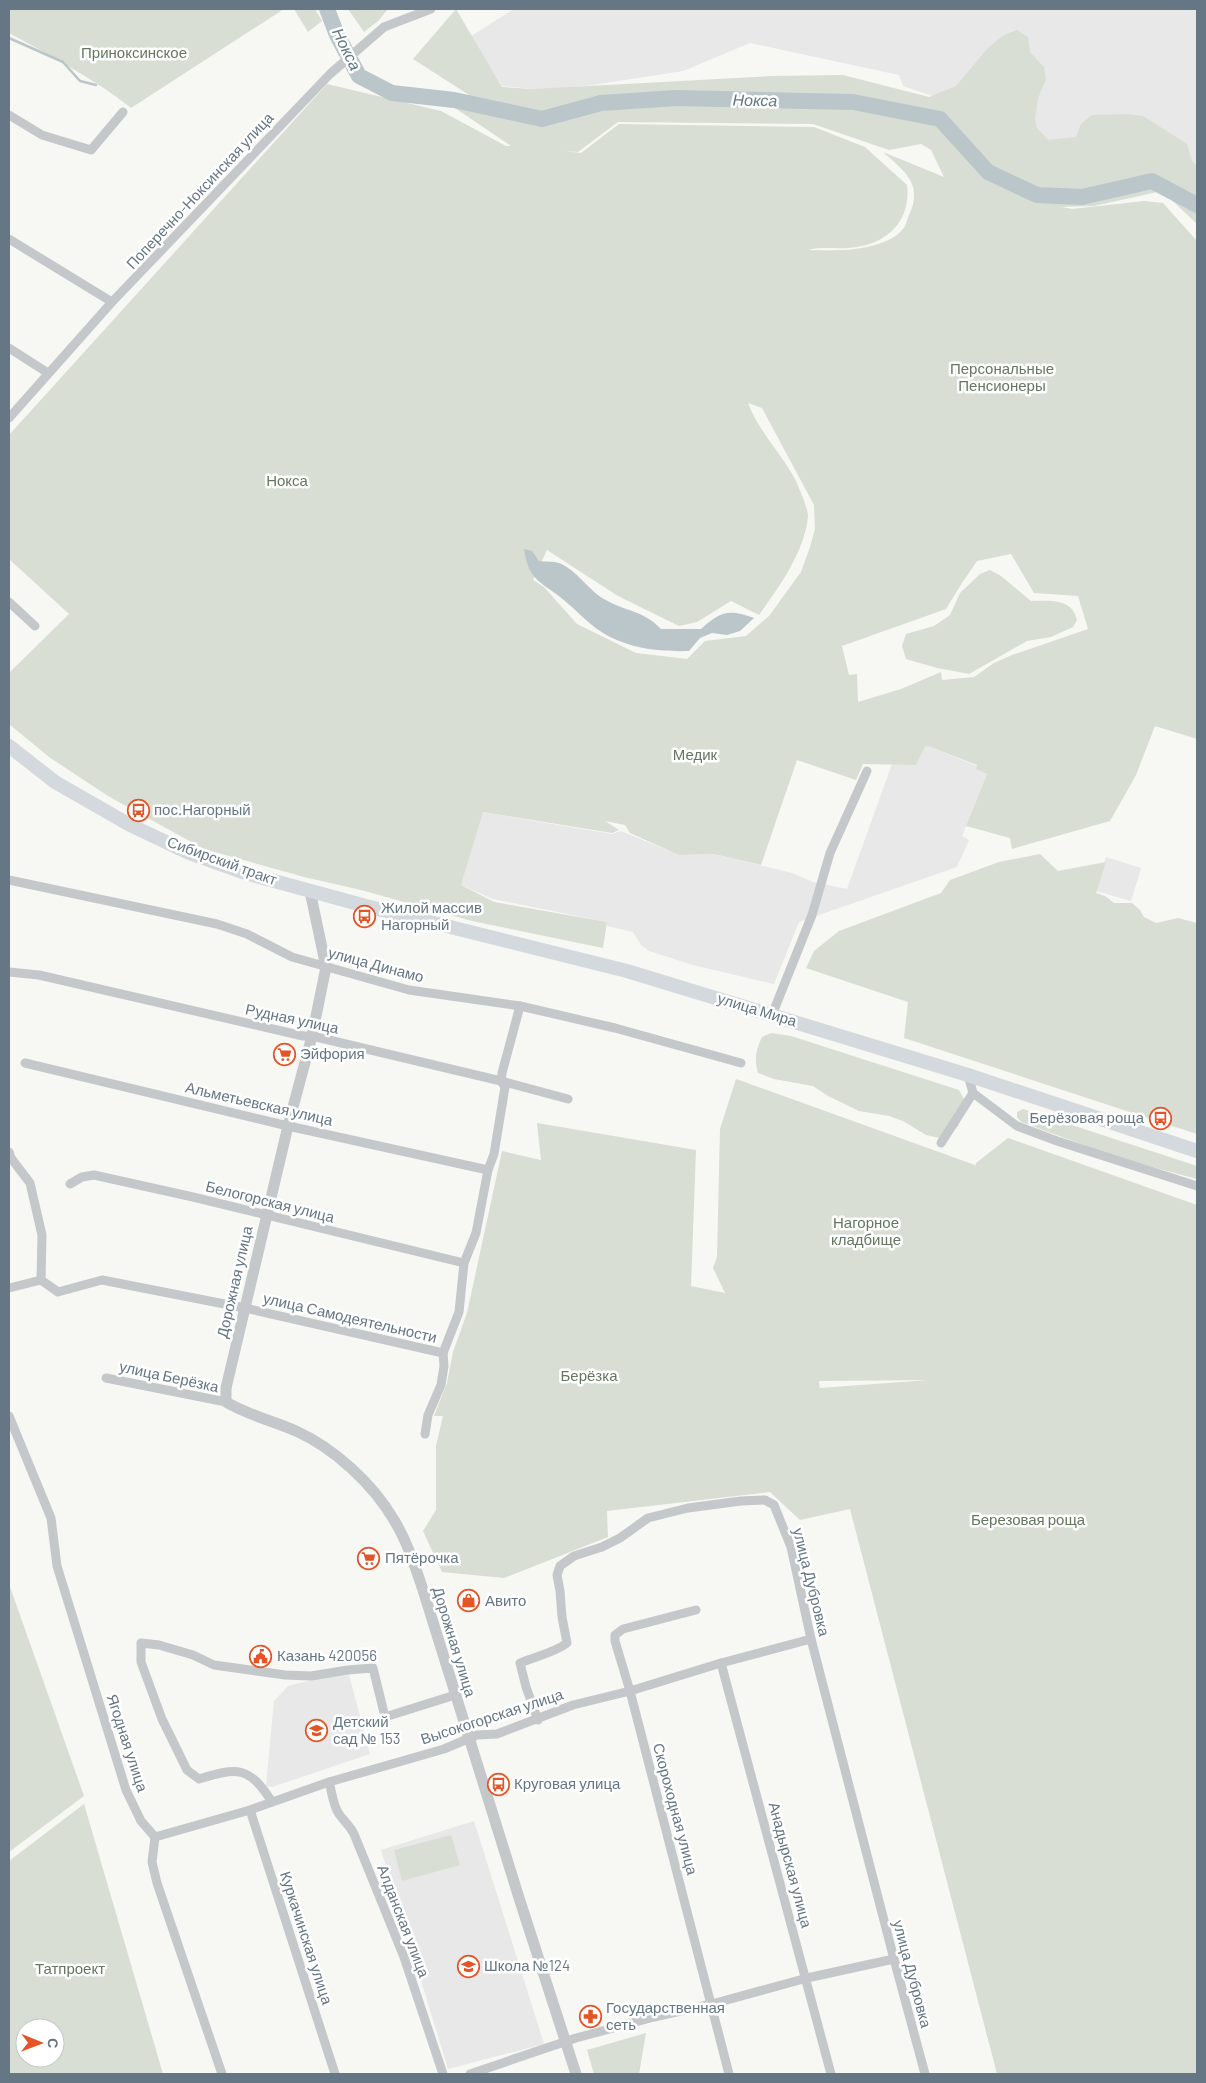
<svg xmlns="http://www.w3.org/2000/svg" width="1206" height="2083" viewBox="0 0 1206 2083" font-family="Barlow,sans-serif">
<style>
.built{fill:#e7e8e7}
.green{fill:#d8ded4;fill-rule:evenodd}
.water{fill:#bac6c9}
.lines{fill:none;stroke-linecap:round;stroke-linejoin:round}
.stream{stroke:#bac6c9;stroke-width:2.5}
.river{stroke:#bac6c9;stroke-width:16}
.minor{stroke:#c4c8cb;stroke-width:9}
.tertiary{stroke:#c4c8cb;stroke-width:11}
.primary{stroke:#d4d9dd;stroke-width:14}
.labels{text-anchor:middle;stroke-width:5;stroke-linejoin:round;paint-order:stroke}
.park-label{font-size:15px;fill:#657760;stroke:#fff}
.street-label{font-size:15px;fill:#657684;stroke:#fff}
.poi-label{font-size:15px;fill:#657684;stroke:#fff;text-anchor:start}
.water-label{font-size:16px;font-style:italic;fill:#617881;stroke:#fff}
</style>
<rect width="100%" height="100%" fill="#f7f7f3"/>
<!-- built -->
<g class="built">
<path d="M514 9H1197V174L1046 143 953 103 903 86 899 75 750 43 683 71 592 85 546 90 502 86 471 36Z"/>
<path d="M928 746 977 766V769L987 774 962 836 969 840 957 867 799 922 774 984 693 965 649 951 641 945 633 932 607 926V922L493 899 461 885 482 812 612 834 621 831 679 855 714 854 792 873 813 882 847 889 892 764 916 765 925 747Z"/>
<path d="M1106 857 1141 868 1131 901 1096 891Z"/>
<path d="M349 1675 370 1754 272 1787 266 1786 274 1701 288 1686 320 1678Z"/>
<path d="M474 1821 544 2044 448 2069 381 1850Z"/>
</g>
<!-- green -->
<g class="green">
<path d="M9 9H284L131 108C93 78 51 56 9 33Z"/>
<path d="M294 9H315L322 21 308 32Z"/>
<path d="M348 9H388L378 21 364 32Z"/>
<path d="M456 9 502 87 533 89 771 76 843 75 929 97 956 86 987 49 1002 36 1017 30 1028 37 1030 52 1044 67 1046 79 1038 98 1035 120 1037 128 1048 140 1076 137 1081 124 1092 115 1127 114 1143 116 1187 144 1192 161 1197 166V224L1162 191 1094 206 1062 207 1072 209 1144 201 1163 203 1197 241V739L1155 726 1136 775 1110 821 1012 849 1010 838 966 826 987 774 976 769 977 765 928 746 925 747 916 765 863 764 856 780 797 760 761 865 714 854 679 855 630 833 625 825 605 821 619 830 612 833 483 812 461 885 494 902 607 922 603 948 472 921 361 890 304 877 204 849 108 796 49 757 9 724V673L69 614 9 559V435L327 84 441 111 506 146H511L452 106 469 95 413 59ZM618 122 813 124 889 150 921 144 931 150 944 177 883 152C904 171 924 184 909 215 907 220 906 226 903 229 884 252 835 251 808 250 822 246 841 250 857 247 890 242 911 219 907 185L865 147 814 127 619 124 581 153 564 151 578 152ZM748 403 762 408 814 505 815 529 810 547 801 572 769 616 746 636 705 641 687 659 636 653 577 624 544 587 533 580 547 550 618 596 679 626 697 622 731 601 759 615C779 587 804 553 808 517 809 511 799 488 796 481 782 454 759 432 748 403ZM1011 554 1034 593 1078 596 1088 629 1012 655 994 663 974 677 942 680 941 672 901 689 858 702 857 674 849 675 842 646 946 609 962 583 977 561Z"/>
<path d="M990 570 1001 576 1031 601C1050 601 1072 598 1077 620L1073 627 1051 637 1027 641 969 674 937 668 906 659 902 646 906 634 934 626 950 615 960 593 980 574Z"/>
<path d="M1040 854 1058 871 1106 862 1096 893 1105 896 1114 903H1132L1140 910 1144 917 1156 923 1178 918 1197 923V1134L904 1038 908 1002 806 968 814 951 839 931 941 893 950 880 999 862Z"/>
<path d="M771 1033 791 1036 959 1090 967 1105 958 1126 949 1137 944 1139 926 1135 903 1121 889 1116 859 1111 828 1096 813 1086 774 1079 758 1073C754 1060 756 1049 762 1037Z"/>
<path d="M736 1079 975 1165 974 1170 976 1163 1008 1138 1197 1205V2074H997L850 1509 800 1520 770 1492 607 1511 608 1537 504 1578 442 1572 423 1531 436 1510V1446L443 1416H434L447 1383 453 1352 467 1313 502 1151 541 1160 537 1123 696 1150 691 1286 725 1293 713 1268 717 1257 720 1129ZM929 1380 820 1388 819 1382V1381Z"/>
<path d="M1023 1109 1197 1166V1179L1141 1164 1130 1162 1021 1122 1017 1117V1112Z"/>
<path d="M9 1584 84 1796 9 1852Z"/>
<path d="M84 1804 163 2074H9V1861ZM25 2028H55V2058H25Z"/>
<path d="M451 1835 460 1865 402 1881 394 1850Z"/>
<path d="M646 2033 639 2074H594L587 2050Z"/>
</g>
<!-- water -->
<path class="water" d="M524 549 532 551 539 561C545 562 553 561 559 563 577 570 588 590 604 599 626 612 643 610 661 629H701C721 611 728 609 754 618L740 631 727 635 712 633 700 638 689 651C657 652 624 648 597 629 586 621 576 610 565 601 542 581 529 583 524 549Z"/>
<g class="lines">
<!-- stream -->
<path class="stream" d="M9 38 63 62 80 81 96 85"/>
<!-- river -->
<path class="river" d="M327 9 337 35 359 76 392 93 454 100 542 119 601 103 676 98 853 102 940 119 988 172 1037 195 1082 197 1152 181 1197 205"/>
<!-- minor -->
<g class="minor">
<path d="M9 115 42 135 91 150 123 112"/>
<path d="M9 239 112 302"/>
<path d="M9 348 48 373"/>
<path d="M9 418 112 302 330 74 384 27 431 9"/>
<path d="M9 602 35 626"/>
<path d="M9 880 217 924 247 934 292 957 409 990 520 1006 615 1028 741 1063"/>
<path d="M9 972 39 975 303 1036H312L501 1081 568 1099"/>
<path d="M772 1015 812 915 830 853 867 771"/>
<path d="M25 1063 288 1126 488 1170"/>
<path d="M968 1075 973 1093 1017 1126 1057 1141 1197 1186"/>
<path d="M941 1143 973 1093"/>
<path d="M9 1152 11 1158 30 1183 42 1235 41 1280"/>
<path d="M70 1184 82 1177 94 1175 193 1197 464 1263"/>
<path d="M9 1288 41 1280 58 1292 102 1280 245 1308 443 1353"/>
<path d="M106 1378 226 1402"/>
<path d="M9 1416 51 1518 57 1566 126 1790 141 1821 155 1837 152 1862 157 1883 222 2074"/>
<path d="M425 1434 428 1415 441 1385 444 1366 443 1353 459 1312 464 1263 476 1233 488 1170 494 1154 505 1087 501 1081 502 1073 520 1006"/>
<path d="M696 1610 623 1629 615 1635V1641L630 1691 729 2074"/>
<path d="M721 1663 831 2074"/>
<path d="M538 1720 526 1687 520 1663C536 1656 554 1653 567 1643L562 1617 560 1591 557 1575 560 1566 574 1556 602 1547 620 1538 648 1518 688 1508 741 1501 765 1500 774 1505 791 1547 811 1639 894 1959 925 2074"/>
<path d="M329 1782C332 1792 333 1806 339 1814 344 1821 350 1826 354 1834L404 1957 443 2074"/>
<path d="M272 1802C249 1766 238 1767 199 1779L187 1770 162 1719 141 1662V1643L159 1645 193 1655 214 1665 285 1675 311 1676 348 1670 373 1668 385 1717 455 1695"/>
<path d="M250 1810 335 2074"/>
<path d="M155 1837 250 1810 329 1782 444 1749 477 1735 497 1734 573 1705 630 1691 721 1663 811 1639"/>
<path d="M470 2074 576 2038 654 2017 712 2004 807 1978 894 1959"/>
</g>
<!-- tertiary -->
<path class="tertiary" d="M310 891 326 967 312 1036 288 1126 226 1388V1402C248 1415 273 1421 296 1431 334 1448 373 1484 394 1520 407 1541 415 1566 423 1590L520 1901 576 2074"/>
<!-- primary -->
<path class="primary" d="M9 746 55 782 130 825 189 853 245 873 366 906 627 971 968 1075 1197 1151"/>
</g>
<!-- icons -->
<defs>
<symbol id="bus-ring" viewBox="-11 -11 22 22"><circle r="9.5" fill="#fff" stroke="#e35427" stroke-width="1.5"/><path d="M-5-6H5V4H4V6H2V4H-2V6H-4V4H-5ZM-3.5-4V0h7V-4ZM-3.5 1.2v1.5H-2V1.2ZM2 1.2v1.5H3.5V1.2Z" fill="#e35427"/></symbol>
<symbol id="supermarket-ring" viewBox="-11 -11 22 22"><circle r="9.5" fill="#fff" stroke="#e35427" stroke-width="1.5"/><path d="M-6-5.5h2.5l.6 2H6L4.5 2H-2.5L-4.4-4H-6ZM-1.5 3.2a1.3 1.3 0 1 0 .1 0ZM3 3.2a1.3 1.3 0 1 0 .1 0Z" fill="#e35427"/></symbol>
<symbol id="shop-ring" viewBox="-11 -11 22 22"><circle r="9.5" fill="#fff" stroke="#e35427" stroke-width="1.5"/><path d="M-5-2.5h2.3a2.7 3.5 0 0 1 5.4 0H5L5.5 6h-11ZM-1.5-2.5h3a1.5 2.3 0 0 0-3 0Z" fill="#e35427"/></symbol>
<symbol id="civic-ring" viewBox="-11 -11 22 22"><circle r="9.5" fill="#fff" stroke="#e35427" stroke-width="1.5"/><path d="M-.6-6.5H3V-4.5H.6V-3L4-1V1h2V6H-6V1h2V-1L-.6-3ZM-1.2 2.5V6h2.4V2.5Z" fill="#e35427"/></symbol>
<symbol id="school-ring" viewBox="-11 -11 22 22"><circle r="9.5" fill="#fff" stroke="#e35427" stroke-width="1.5"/><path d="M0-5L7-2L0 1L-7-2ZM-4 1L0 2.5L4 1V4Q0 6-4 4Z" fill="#e35427"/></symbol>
<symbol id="pharmacy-ring" viewBox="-11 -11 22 22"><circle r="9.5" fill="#fff" stroke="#e35427" stroke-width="1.5"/><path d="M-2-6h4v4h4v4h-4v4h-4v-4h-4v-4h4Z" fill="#e35427"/></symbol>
</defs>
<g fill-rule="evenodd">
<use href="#bus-ring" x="126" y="798" width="25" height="25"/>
<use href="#bus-ring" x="352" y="904" width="25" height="25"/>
<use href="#supermarket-ring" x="272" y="1042" width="25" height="25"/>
<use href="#bus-ring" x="1148" y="1106" width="25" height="25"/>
<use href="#supermarket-ring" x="356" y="1546" width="25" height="25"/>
<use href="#shop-ring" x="456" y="1588" width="25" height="25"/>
<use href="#civic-ring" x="248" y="1644" width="25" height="25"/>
<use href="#school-ring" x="304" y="1718" width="25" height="25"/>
<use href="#bus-ring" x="486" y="1772" width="25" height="25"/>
<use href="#school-ring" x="456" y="1954" width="25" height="25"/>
<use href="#pharmacy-ring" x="578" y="2004" width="25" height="25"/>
</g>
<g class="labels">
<!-- park labels -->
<g class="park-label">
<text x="134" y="58">Приноксинское</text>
<text x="1002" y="374">Персональные<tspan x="1002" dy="17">Пенсионеры</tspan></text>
<text x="287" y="486">Нокса</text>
<text x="695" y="760">Медик</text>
<text x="866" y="1228">Нагорное<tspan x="866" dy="17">кладбище</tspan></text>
<text x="589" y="1381">Берёзка</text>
<text x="1028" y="1525">Березовая роща</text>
<text x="70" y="1974">Татпроект</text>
</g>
<!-- street labels -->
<g class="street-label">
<text transform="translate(200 191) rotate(-47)" y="5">Поперечно-Ноксинская улица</text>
<text transform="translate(222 861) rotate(20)" y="5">Сибирский тракт</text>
<text transform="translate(376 965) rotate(15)" y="5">улица Динамо</text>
<text transform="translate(757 1010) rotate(17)" y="5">улица Мира</text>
<text transform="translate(292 1019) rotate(12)" y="5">Рудная улица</text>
<text transform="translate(259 1104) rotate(13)" y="5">Альметьевская улица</text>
<text transform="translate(270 1202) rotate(14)" y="5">Белогорская улица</text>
<text transform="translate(235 1282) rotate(-77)" y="5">Дорожная улица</text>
<text transform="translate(350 1318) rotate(13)" y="5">улица Самодеятельности</text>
<text transform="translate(169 1377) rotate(12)" y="5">улица Берёзка</text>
<text transform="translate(811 1582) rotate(76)" y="5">улица Дубровка</text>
<text transform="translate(454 1642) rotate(73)" y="5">Дорожная улица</text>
<text transform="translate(492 1717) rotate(-18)" y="5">Высокогорская улица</text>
<text transform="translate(127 1743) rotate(72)" y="5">Ягодная улица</text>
<text transform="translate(675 1809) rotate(75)" y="5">Скороходная улица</text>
<text transform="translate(790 1865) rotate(75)" y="5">Анадырская улица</text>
<text transform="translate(403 1921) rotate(69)" y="5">Алданская улица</text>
<text transform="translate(306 1938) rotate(72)" y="5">Куркачинская улица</text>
<text transform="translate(912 1974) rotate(75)" y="5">улица Дубровка</text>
</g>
<!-- poi labels -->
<g class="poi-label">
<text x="154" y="815">пос.Нагорный</text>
<text x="381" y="913">Жилой массив<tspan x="381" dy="17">Нагорный</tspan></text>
<text x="300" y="1059">Эйфория</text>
<text x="1144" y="1123" text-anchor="end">Берёзовая роща</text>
<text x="385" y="1563">Пятёрочка</text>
<text x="485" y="1606">Авито</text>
<text x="277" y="1661">Казань 420056</text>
<text x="333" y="1727">Детский<tspan x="333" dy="17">сад № 153</tspan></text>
<text x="514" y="1789">Круговая улица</text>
<text x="484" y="1971">Школа №124</text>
<text x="606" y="2013">Государственная<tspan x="606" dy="17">сеть</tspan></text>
</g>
<!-- water labels -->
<g class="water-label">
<text transform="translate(347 49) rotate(64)" y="6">Нокса</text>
<text transform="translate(755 100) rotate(1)" y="6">Нокса</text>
</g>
</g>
<!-- border -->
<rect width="1206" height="2083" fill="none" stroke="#657684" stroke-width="20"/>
<!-- north arrow -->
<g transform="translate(40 2043) rotate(91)"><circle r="24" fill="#ffffff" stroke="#c1c8ce"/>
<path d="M0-4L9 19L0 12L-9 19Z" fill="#e35427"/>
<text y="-8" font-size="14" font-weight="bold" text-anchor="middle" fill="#657684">С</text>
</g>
</svg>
